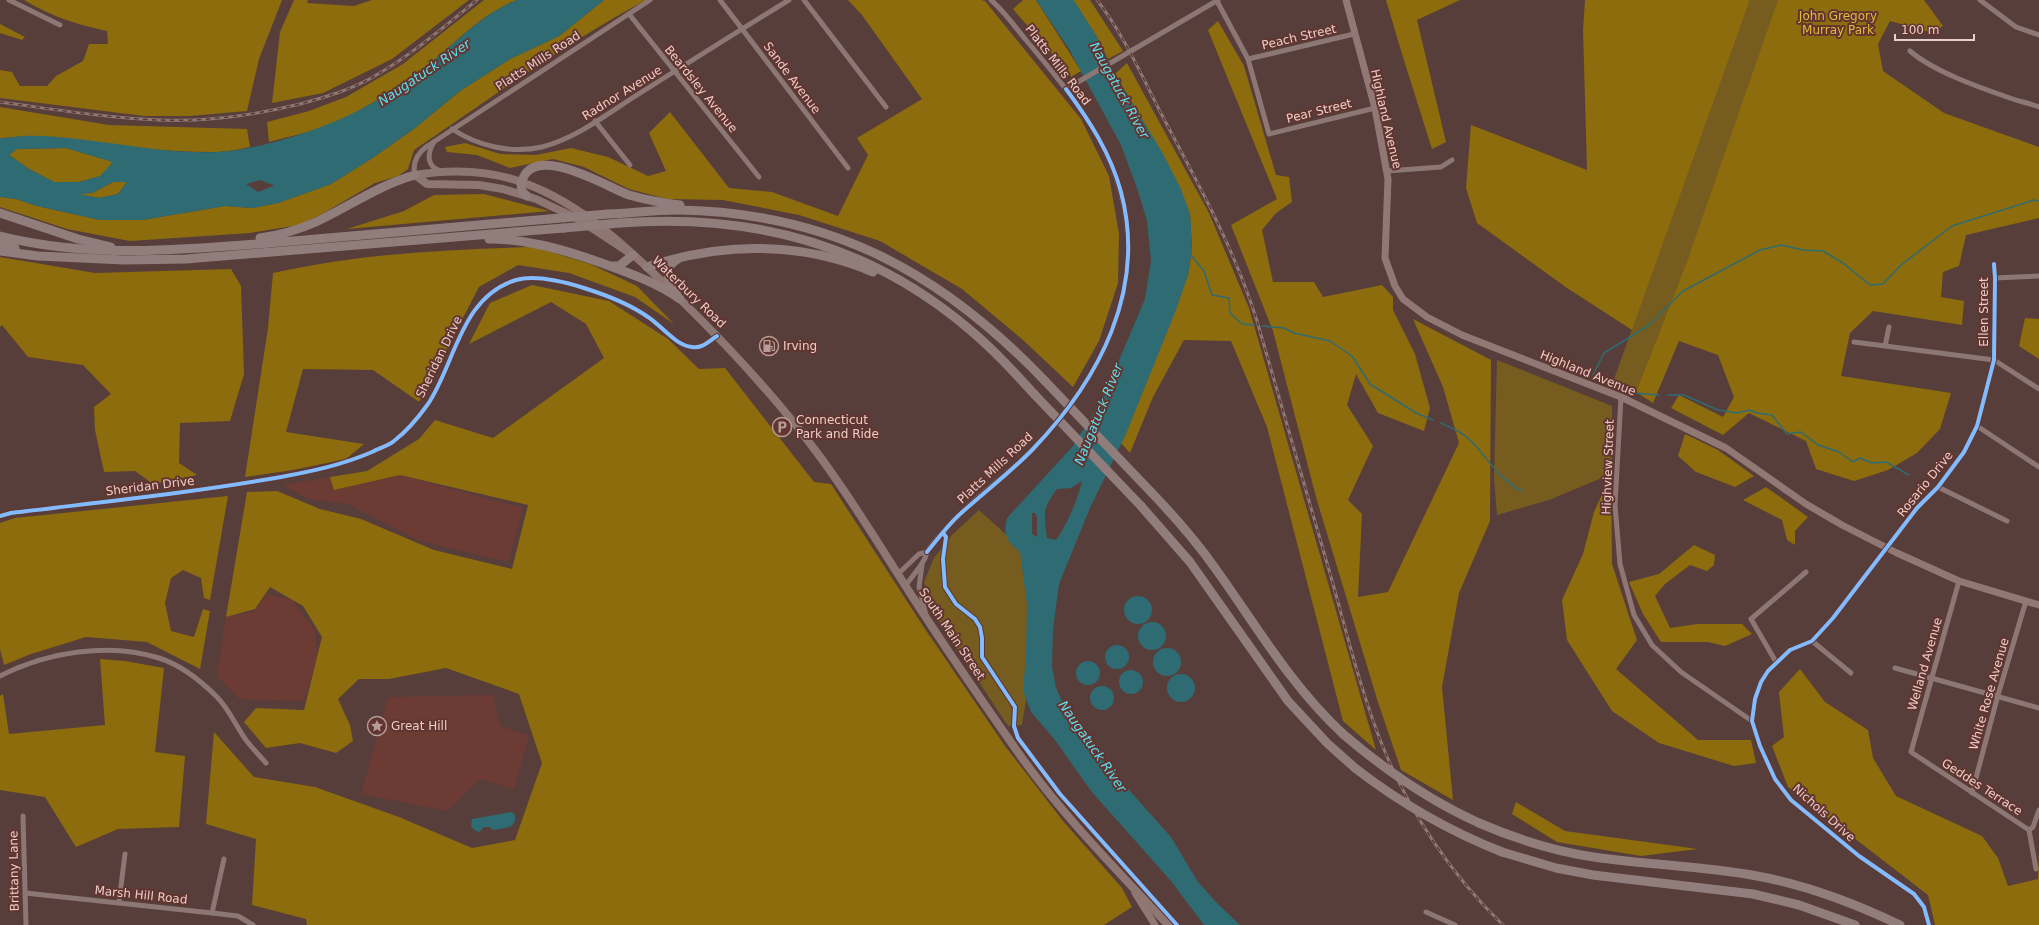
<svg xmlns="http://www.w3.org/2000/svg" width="2039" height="925" viewBox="0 0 2039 925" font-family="'DejaVu Sans',sans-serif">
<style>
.built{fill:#6c3b34}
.green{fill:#765d1f}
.forest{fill:#8c6c0c}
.water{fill:#2f6b73;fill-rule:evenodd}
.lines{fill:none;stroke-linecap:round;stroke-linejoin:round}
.stream{stroke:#2f6b73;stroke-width:1.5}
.minor{stroke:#8d7774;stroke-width:5}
.secondary{stroke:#927875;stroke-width:7}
.primary{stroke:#8e7672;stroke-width:8}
.motorway{stroke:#917d7b;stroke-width:9}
.rail-casing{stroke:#8c7976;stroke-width:3}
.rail{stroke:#623530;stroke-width:1.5;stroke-dasharray:4.5;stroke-linecap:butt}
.motorway-bridge{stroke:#917d7b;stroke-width:9}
.cycleway-casing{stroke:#623530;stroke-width:6}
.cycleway{stroke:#80bcff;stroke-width:4}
.labels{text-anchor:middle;stroke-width:4;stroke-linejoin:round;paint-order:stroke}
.park-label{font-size:12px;fill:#e6b93b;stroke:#623530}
.street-label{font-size:12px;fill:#eacec9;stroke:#623530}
.poi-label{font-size:12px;fill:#eacec9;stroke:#623530;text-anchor:start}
.water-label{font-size:13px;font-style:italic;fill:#5ce0f2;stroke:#623530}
</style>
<rect width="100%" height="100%" fill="#573e3b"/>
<!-- built -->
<g class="built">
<path d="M400 475 523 508 508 562 420 541 348 504 308 499 283 485 330 477 334 490Z"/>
<path d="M267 594 292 600 314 629 318 655 304 701 239 699 217 676 226 617 253 612Z"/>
<path d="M493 695 500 726 529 736 514 789 480 779 447 811 361 794 388 697Z"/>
</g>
<!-- green -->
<g class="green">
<path d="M1750 0H1892L1689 256 1636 392 1613 382Z"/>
<path d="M1497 360 1612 406V464L1604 477 1549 500 1497 515 1494 478Z"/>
<path d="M979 510 1022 549 1031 580 1029 681 1022 725 1008 726 936 617 924 582 934 558 951 536Z"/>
</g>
<!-- forest -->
<g class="forest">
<path d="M24 0H282L259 59 247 111 190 116H144L0 98V70L12 72 20 86H47L56 76 83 61 89 44H108L107 31C75 24 53 17 24 0Z"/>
<path d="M294 0H308L307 3 354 6 372 0H469L392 59 323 93 272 103 280 32Z"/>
<path d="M484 0H517C480 14 455 44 424 68 397 88 367 108 336 122 316 131 291 136 269 142L267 122 309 111 346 97 403 64Z"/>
<path d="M604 0H646C565 43 490 99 414 150L408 169 398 176 375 183 322 214 299 225 250 233 130 241 67 229 0 207V197L16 199 37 206 100 220H142L225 206 253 208 278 203 331 184 374 157 415 128 460 91 510 59 559 36Z"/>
<path d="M848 0H981L985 1 1081 119 1109 176 1119 234 1118 283 1099 341 1073 387 1023 340 962 289 880 241 799 215 723 200 667 199 629 189 584 167 553 159 510 168 477 155 447 152 445 147 465 143 500 154 536 155 571 148 608 157 648 176 666 171 649 133 670 112 729 188 772 192 838 216 868 155 857 138 922 99 862 15Z"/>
<path d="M1023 0H1036L1081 71 1071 77 1013 9Z"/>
<path d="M1073 0H1090L1123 51 1108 59 1097 37Z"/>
<path d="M1386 0H1460L1417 20 1446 142 1432 149 1402 54Z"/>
<path d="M1585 0H1750L1632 330 1567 288 1477 223 1466 188 1471 125 1587 170 1583 30Z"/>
<path d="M1778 0H1924L1943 26 1933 33 1890 21 1878 44 1883 71 1944 113 2039 147V218L1966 235 1959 266 1943 272 1941 297 1964 301 1962 325 1873 311 1850 333 1841 376 1951 393 1940 429 1917 453 1888 470 1854 481 1816 469 1806 441 1749 413 1723 435 1671 408 1679 395 1723 417 1734 397 1718 355 1679 341 1653 403 1636 392 1689 256Z"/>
<path d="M1218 21 1244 66 1276 175 1289 177 1292 202 1276 213 1262 230 1273 282H1314L1323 297 1382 285 1393 297V310L1415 354 1430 408 1424 431 1378 413 1356 374 1347 405 1373 446 1348 500 1362 514 1358 597 1388 592 1459 443 1443 387 1413 319 1491 360 1490 521 1459 593 1442 687 1453 800 1401 770 1377 699 1316 497 1273 331 1231 225 1277 199 1208 30Z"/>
<path d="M0 24 25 37 22 40 0 33Z"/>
<path d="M1127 63 1209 213 1249 308 1376 750 1343 721 1267 427 1231 341 1184 340 1153 397 1130 453 1121 443 1188 275 1192 248 1190 214 1138 113 1115 74Z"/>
<path d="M0 107 109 125 247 129 250 147C239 149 227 152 216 152 185 152 152 150 121 146 81 141 43 134 2 138H0Z"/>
<path d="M66 148 113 162 101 176 79 182H54L29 169 9 155 17 149Z"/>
<path d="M113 182H127L118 194 99 198 77 194 92 193Z"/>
<path d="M484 194 549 211 347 229 404 211 434 195Z"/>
<path d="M534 247 590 264 637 286 674 324 635 297 569 273 518 265 479 287 419 402 373 370 303 369 286 432 364 444 346 459 293 470 245 477 268 328 273 273C359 254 446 249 534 247Z"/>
<path d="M0 257 95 273 231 269 241 286 244 374 230 421 180 423 179 463 197 475 153 484 135 471 104 472 95 430 94 407 111 394 83 365 28 357 2 325 0 327Z"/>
<path d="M532 285 609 301 668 339 699 369 725 368 814 482 831 484 925 629 1005 746 1063 821 1122 888 1132 907 1104 925H307L306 919 252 905 256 839 206 824 214 732 254 777 315 787 399 817 472 848 515 840 542 763 519 694 446 668 389 679H359L338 699 350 725 353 741 336 753 300 743 266 748 244 722 256 708 304 710 322 637 303 606 270 587 255 609 226 617 247 492 277 491 320 509 361 519 434 550 512 569 528 505 400 475 334 490 330 477 367 471 419 439 435 420 493 438 604 358 586 324 551 302 469 344 490 303Z"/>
<path d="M2025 318 2039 319V359L2019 346Z"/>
<path d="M1685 434 1718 450 1754 476 1735 487 1696 472 1678 456Z"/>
<path d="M1611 475 1612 564 1637 640 1616 669 1698 740H1751L1756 763 1734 766 1659 743 1612 711 1567 640 1562 600 1583 554 1594 512Z"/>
<path d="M1766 487 1808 517 1795 531V545L1787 540 1782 520 1743 500Z"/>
<path d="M228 496 210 600 204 598 201 578 183 570 171 578 165 603 171 631 194 637 203 609 210 611 200 669 147 642 86 637 31 654 4 665 0 649V523L15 518Z"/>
<path d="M1694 545 1715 555 1714 565 1707 571 1690 565 1665 584 1655 596 1670 628 1697 624H1742L1752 634 1725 646 1708 642H1661L1643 614 1629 582 1659 574Z"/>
<path d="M100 659 125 661 164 668 155 752 185 756 179 827 118 829 76 847 45 797 0 790V696L3 694 9 734 105 725Z"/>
<path d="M1800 669 1825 702 1868 730 1873 758 1896 796 1982 836 1998 858 2008 886 2038 879 2039 851V925H1935L1928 895 1788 787 1772 746 1784 737 1779 692Z"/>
<path d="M1516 802 1565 831 1698 849 1641 856 1557 842 1512 814Z"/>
</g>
<!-- water -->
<g class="water">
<path d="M517 0H604L559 36 510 59 460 91 415 128 374 157 331 184 278 203 253 208 225 206 142 220H100L37 206 16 199 0 197V138C8 139 16 136 24 136 39 135 55 137 69 138 119 143 167 154 217 152 262 150 334 126 372 103 390 93 408 80 425 67 455 44 481 14 517 0ZM66 148 113 162 100 176 79 182H54L29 169 9 155 17 149ZM260 180 273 185V186L258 192 246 184ZM113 182H127L118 194 99 198 79 194 92 193Z"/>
<path d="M1036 0H1073L1075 2 1097 37 1115 74 1162 152 1181 189 1190 214 1192 248 1188 275 1176 310 1126 434 1090 508 1059 584 1053 629 1052 667 1056 688 1062 701 1097 754 1171 837 1198 882 1216 902 1240 925H1204L1171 881 1091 791 1055 740 1031 712 1023 691 1026 655 1027 604 1020 552C1006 540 1003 536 1007 518L1073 446 1093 414 1108 386 1145 299 1151 261 1147 221 1138 191 1121 145 1069 49ZM1082 481C1078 499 1067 525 1056 540L1047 538C1044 514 1042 509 1057 489L1071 488ZM1032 513H1035L1037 517V537L1032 534Z"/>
<circle cx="1138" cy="610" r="14"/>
<circle cx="1152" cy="636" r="14"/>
<circle cx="1117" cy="657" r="12"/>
<circle cx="1167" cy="662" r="14"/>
<circle cx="1088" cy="673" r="12"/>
<circle cx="1131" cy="682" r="12"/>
<circle cx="1181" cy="688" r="14"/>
<circle cx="1102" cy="698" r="12"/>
<path d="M511 812 514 813C519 828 506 828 494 830L489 827H484L479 832 474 830 471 826 472 819Z"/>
</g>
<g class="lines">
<!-- stream -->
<g class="stream">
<path d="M1190 254 1204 271 1212 295 1229 298 1230 313 1242 324 1255 325"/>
<path d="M1262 326 1284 328 1294 333 1330 341 1352 356 1370 384 1416 413 1433 420"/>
<path d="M1593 375 1604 353 1648 326 1683 291 1760 250 1781 245 1803 250 1823 251 1843 263 1870 285 1883 284 1901 265 1952 226 2034 200 2039 201"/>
<path d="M1668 395H1684L1718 410 1737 413 1749 410 1757 413 1772 415 1787 434 1801 432 1818 445 1839 452 1853 462 1860 458 1872 463 1886 462 1909 475"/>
<path d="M1631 396 1634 393 1659 395"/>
<path d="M1441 423C1452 428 1462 432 1471 441 1489 459 1499 480 1522 491"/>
</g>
<!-- minor -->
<g class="minor">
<path d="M9 0 60 25"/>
<path d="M720 0 848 168"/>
<path d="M804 0 886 107"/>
<path d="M1980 0 2016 27 2039 35"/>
<path d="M1217 1 1248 59 1269 134 1375 108"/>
<path d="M629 14 759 177"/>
<path d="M1910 51C1933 71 1978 87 2007 97 2017 101 2029 103 2039 107"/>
<path d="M1248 59 1354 34"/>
<path d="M1066 89 1218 0"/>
<path d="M595 121 630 165"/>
<path d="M452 129C478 146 511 154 542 147 577 138 607 114 637 95 688 63 738 31 789 0"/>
<path d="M434 142C427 153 426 167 441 171"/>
<path d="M1387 171 1441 167 1452 160"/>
<path d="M415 175C412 163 417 154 426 147L650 0"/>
<path d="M1995 278 2039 276"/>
<path d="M1854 342 1994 360 2039 389"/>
<path d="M1885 346 1889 327"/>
<path d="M1621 397 1615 505 1620 564 1634 615 1652 645 1681 672 1752 721"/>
<path d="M1977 426 2039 467"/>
<path d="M1938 487 2007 521"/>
<path d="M0 516 11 513C101 502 191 493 281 477 313 471 342 465 372 452 379 448 388 446 394 441 407 431 418 418 428 404 455 364 461 296 516 280 548 271 621 298 648 317 662 326 675 345 692 347 702 349 709 341 717 336"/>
<path d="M922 565 919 587 926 615"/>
<path d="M898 574 919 554 927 552"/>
<path d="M1959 581 1911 752 2029 830 2036 869"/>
<path d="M905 586C912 577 919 569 924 560 926 557 926 553 928 550 935 539 947 528 956 518 980 493 1009 474 1033 449 1118 360 1161 253 1098 137 1078 102 1052 71 1026 40 1015 27 1004 11 991 0"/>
<path d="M1812 641 1851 673"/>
<path d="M1776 662 1751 619 1806 572"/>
<path d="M1895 668 2039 708"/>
<path d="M0 676C47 652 109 642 159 658 181 665 201 681 217 697 229 709 236 726 246 740 252 748 259 755 266 763"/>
<path d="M1972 793 1998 695 2026 601"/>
<path d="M23 816 26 925"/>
<path d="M2029 830 2033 827 2039 810"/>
<path d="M25 893 212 913 238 916 253 925"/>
<path d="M119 902 125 854"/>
<path d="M1426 912 1455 925"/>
<path d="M212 913 224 859"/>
<path d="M1929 925 1924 907 1914 894 1859 856 1791 800 1775 779 1760 746 1752 721 1755 699 1761 682 1768 671 1790 650 1812 641 1833 618 1917 508 1938 487 1964 452 1977 426 1994 360 1995 278 1994 264"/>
</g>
<!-- secondary -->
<g class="secondary">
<path d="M1346 0 1375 108 1388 179 1385 258 1395 286 1403 299 1427 317 1462 335 1621 397 1726 448 1806 504 1842 525 1897 553 1959 581 2039 605"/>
<path d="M1135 893 1155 925"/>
</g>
<!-- primary -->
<path class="primary" d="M633 255 578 219 536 199 503 189 479 185 427 184 415 175C452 169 489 170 524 183 585 205 634 254 679 298 728 346 774 395 815 450 850 496 879 545 910 593 946 649 984 704 1022 758 1065 818 1118 871 1168 925"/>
<!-- motorway -->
<g class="motorway">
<path d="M527 196C521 192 520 188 522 181 534 142 607 187 629 195 646 200 663 203 680 205"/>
<path d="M0 213 78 239 111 247"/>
<path d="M608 214C631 213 654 210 677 210 830 212 941 272 1045 381"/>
<path d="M620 223C750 213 868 243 969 329 993 349 1014 372 1035 395"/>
<path d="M0 236C96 260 195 249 293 241 378 234 464 226 549 219"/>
<path d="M260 238C280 235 298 230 316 222 350 206 379 185 415 175"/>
<path d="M489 239C528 239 560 249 596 261 626 272 654 281 680 299"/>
<path d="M0 245 15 248"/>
<path d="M0 251 38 256 124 260 186 259 564 228"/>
<path d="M612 266H619L633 255"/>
<path d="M647 267C721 242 801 241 873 272"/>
<path d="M677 295C668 283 662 267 678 259"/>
<path d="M1151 492C1174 516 1196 541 1215 568 1256 625 1291 686 1343 734"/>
<path d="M1141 506 1190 562 1288 701 1327 743 1355 768"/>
<path d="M1479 823C1516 839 1554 851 1594 857 1648 865 1703 866 1757 876 1807 885 1854 903 1900 925"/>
<path d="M1502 852 1556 868 1593 875 1753 894 1799 905 1855 925"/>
</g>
<defs>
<g id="rail">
<path d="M1097 0C1125 36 1143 79 1164 119 1199 185 1235 250 1257 321 1281 404 1305 487 1329 570 1346 629 1360 690 1383 747 1410 813 1452 876 1503 925"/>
<path d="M0 102C53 109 106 118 159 120 205 122 255 115 300 104 326 97 354 89 378 74 414 53 445 26 477 0"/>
</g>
</defs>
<!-- rail casing -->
<use href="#rail" class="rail-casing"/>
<!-- rail -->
<use href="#rail" class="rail"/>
<!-- motorway-bridge -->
<g class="motorway-bridge">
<path d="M549 219 608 214"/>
<path d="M564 228 620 223"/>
<path d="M1045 381 1151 492"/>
<path d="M1035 395 1141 506"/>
<path d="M1343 734C1385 770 1428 800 1479 823"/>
<path d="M1355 768C1400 803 1449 831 1502 852"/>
</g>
<defs>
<g id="cycleway">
<path d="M0 516 11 513C101 502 191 493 281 477 313 471 342 465 372 452 379 448 388 446 394 441 407 431 418 418 428 404 455 364 461 296 516 280 548 271 621 298 648 317 662 326 675 345 692 347 702 349 709 341 717 336"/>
<path d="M943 533 946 537 943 559 945 587 956 604 975 619 980 627 982 638V657L1015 707 1014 726 1018 738 1060 794 1177 925"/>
<path d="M927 552C937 540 947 526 959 515 983 493 1010 473 1033 449 1099 380 1147 290 1121 192 1111 154 1089 120 1066 89"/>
<path d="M1929 925 1924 907 1914 894 1859 856 1791 800 1775 779 1760 746 1752 721 1755 699 1761 682 1768 671 1790 650 1812 641 1833 618 1917 508 1938 487 1964 452 1977 426 1994 360 1995 278 1994 264"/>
</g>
</defs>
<!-- cycleway casing -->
<use href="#cycleway" class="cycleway-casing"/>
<!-- cycleway -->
<use href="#cycleway" class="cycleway"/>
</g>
<!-- icons -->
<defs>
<symbol id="fuel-ring" viewBox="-11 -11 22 22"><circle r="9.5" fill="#623530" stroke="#b79c97" stroke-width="1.5"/><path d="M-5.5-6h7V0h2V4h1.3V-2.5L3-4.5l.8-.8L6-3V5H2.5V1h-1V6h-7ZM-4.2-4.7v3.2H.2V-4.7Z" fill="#b79c97"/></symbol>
<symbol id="parking-ring" viewBox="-11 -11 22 22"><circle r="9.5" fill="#623530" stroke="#b79c97" stroke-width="1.5"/><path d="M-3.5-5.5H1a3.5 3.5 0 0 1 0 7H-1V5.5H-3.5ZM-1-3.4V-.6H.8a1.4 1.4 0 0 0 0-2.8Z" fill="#b79c97"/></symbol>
<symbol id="sight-ring" viewBox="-11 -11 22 22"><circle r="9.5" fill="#623530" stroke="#b79c97" stroke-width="1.5"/><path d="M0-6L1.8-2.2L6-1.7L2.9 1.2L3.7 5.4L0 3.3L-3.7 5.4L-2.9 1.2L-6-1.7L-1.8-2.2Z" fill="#b79c97"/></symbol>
</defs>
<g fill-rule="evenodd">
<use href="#fuel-ring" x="758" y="335" width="22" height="22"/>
<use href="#parking-ring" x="771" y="416" width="22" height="22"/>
<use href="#sight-ring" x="366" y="715" width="22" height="22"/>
</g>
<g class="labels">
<!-- park labels -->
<g class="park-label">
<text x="1838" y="20">John Gregory<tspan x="1838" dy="14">Murray Park</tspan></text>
</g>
<!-- street labels -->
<g class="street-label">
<text transform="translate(1299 37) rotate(-13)" y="4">Peach Street</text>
<text transform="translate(538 61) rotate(-33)" y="4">Platts Mills Road</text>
<text transform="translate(1058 65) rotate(52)" y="4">Platts Mills Road</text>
<text transform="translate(792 78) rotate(53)" y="4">Sande Avenue</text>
<text transform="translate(701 89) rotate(51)" y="4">Beardsley Avenue</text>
<text transform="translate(622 93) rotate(-32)" y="4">Radnor Avenue</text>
<text transform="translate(1319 111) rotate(-14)" y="4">Pear Street</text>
<text transform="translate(1386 119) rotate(77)" y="4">Highland Avenue</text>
<text transform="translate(689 292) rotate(44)" y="4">Waterbury Road</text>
<text transform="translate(1984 312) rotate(-90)" y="4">Ellen Street</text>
<text transform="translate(439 357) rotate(-64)" y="4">Sheridan Drive</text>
<text transform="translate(1588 373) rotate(22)" y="4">Highland Avenue</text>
<text transform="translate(1608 467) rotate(-88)" y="4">Highview Street</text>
<text transform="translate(995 468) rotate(-43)" y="4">Platts Mills Road</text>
<text transform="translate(1925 484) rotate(-51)" y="4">Rosario Drive</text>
<text transform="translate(150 486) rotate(-7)" y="4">Sheridan Drive</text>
<text transform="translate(952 634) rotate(56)" y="4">South Main Street</text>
<text transform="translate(1925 664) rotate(-74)" y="4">Welland Avenue</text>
<text transform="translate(1989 694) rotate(-74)" y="4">White Rose Avenue</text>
<text transform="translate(1982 787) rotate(33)" y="4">Geddes Terrace</text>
<text transform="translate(1824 813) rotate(42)" y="4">Nichols Drive</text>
<text transform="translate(14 871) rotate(-91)" y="4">Brittany Lane</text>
<text transform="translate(141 895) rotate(6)" y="4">Marsh Hill Road</text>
</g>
<!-- poi labels -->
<g class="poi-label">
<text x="783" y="350">Irving</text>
<text x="796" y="424">Connecticut<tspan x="796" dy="14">Park and Ride</tspan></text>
<text x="391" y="730">Great Hill</text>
</g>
<!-- water labels -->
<g class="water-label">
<text transform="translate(424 72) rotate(-34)" y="5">Naugatuck River</text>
<text transform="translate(1120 90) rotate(61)" y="5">Naugatuck River</text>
<text transform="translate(1098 414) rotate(-68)" y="5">Naugatuck River</text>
<text transform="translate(1093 746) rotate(55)" y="5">Naugatuck River</text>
</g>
</g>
<!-- scale -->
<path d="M1895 34v6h79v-6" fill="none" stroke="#eacec9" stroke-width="2"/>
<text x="1901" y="34" font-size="12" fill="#eacec9" stroke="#623530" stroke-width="3" paint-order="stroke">100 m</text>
</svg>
